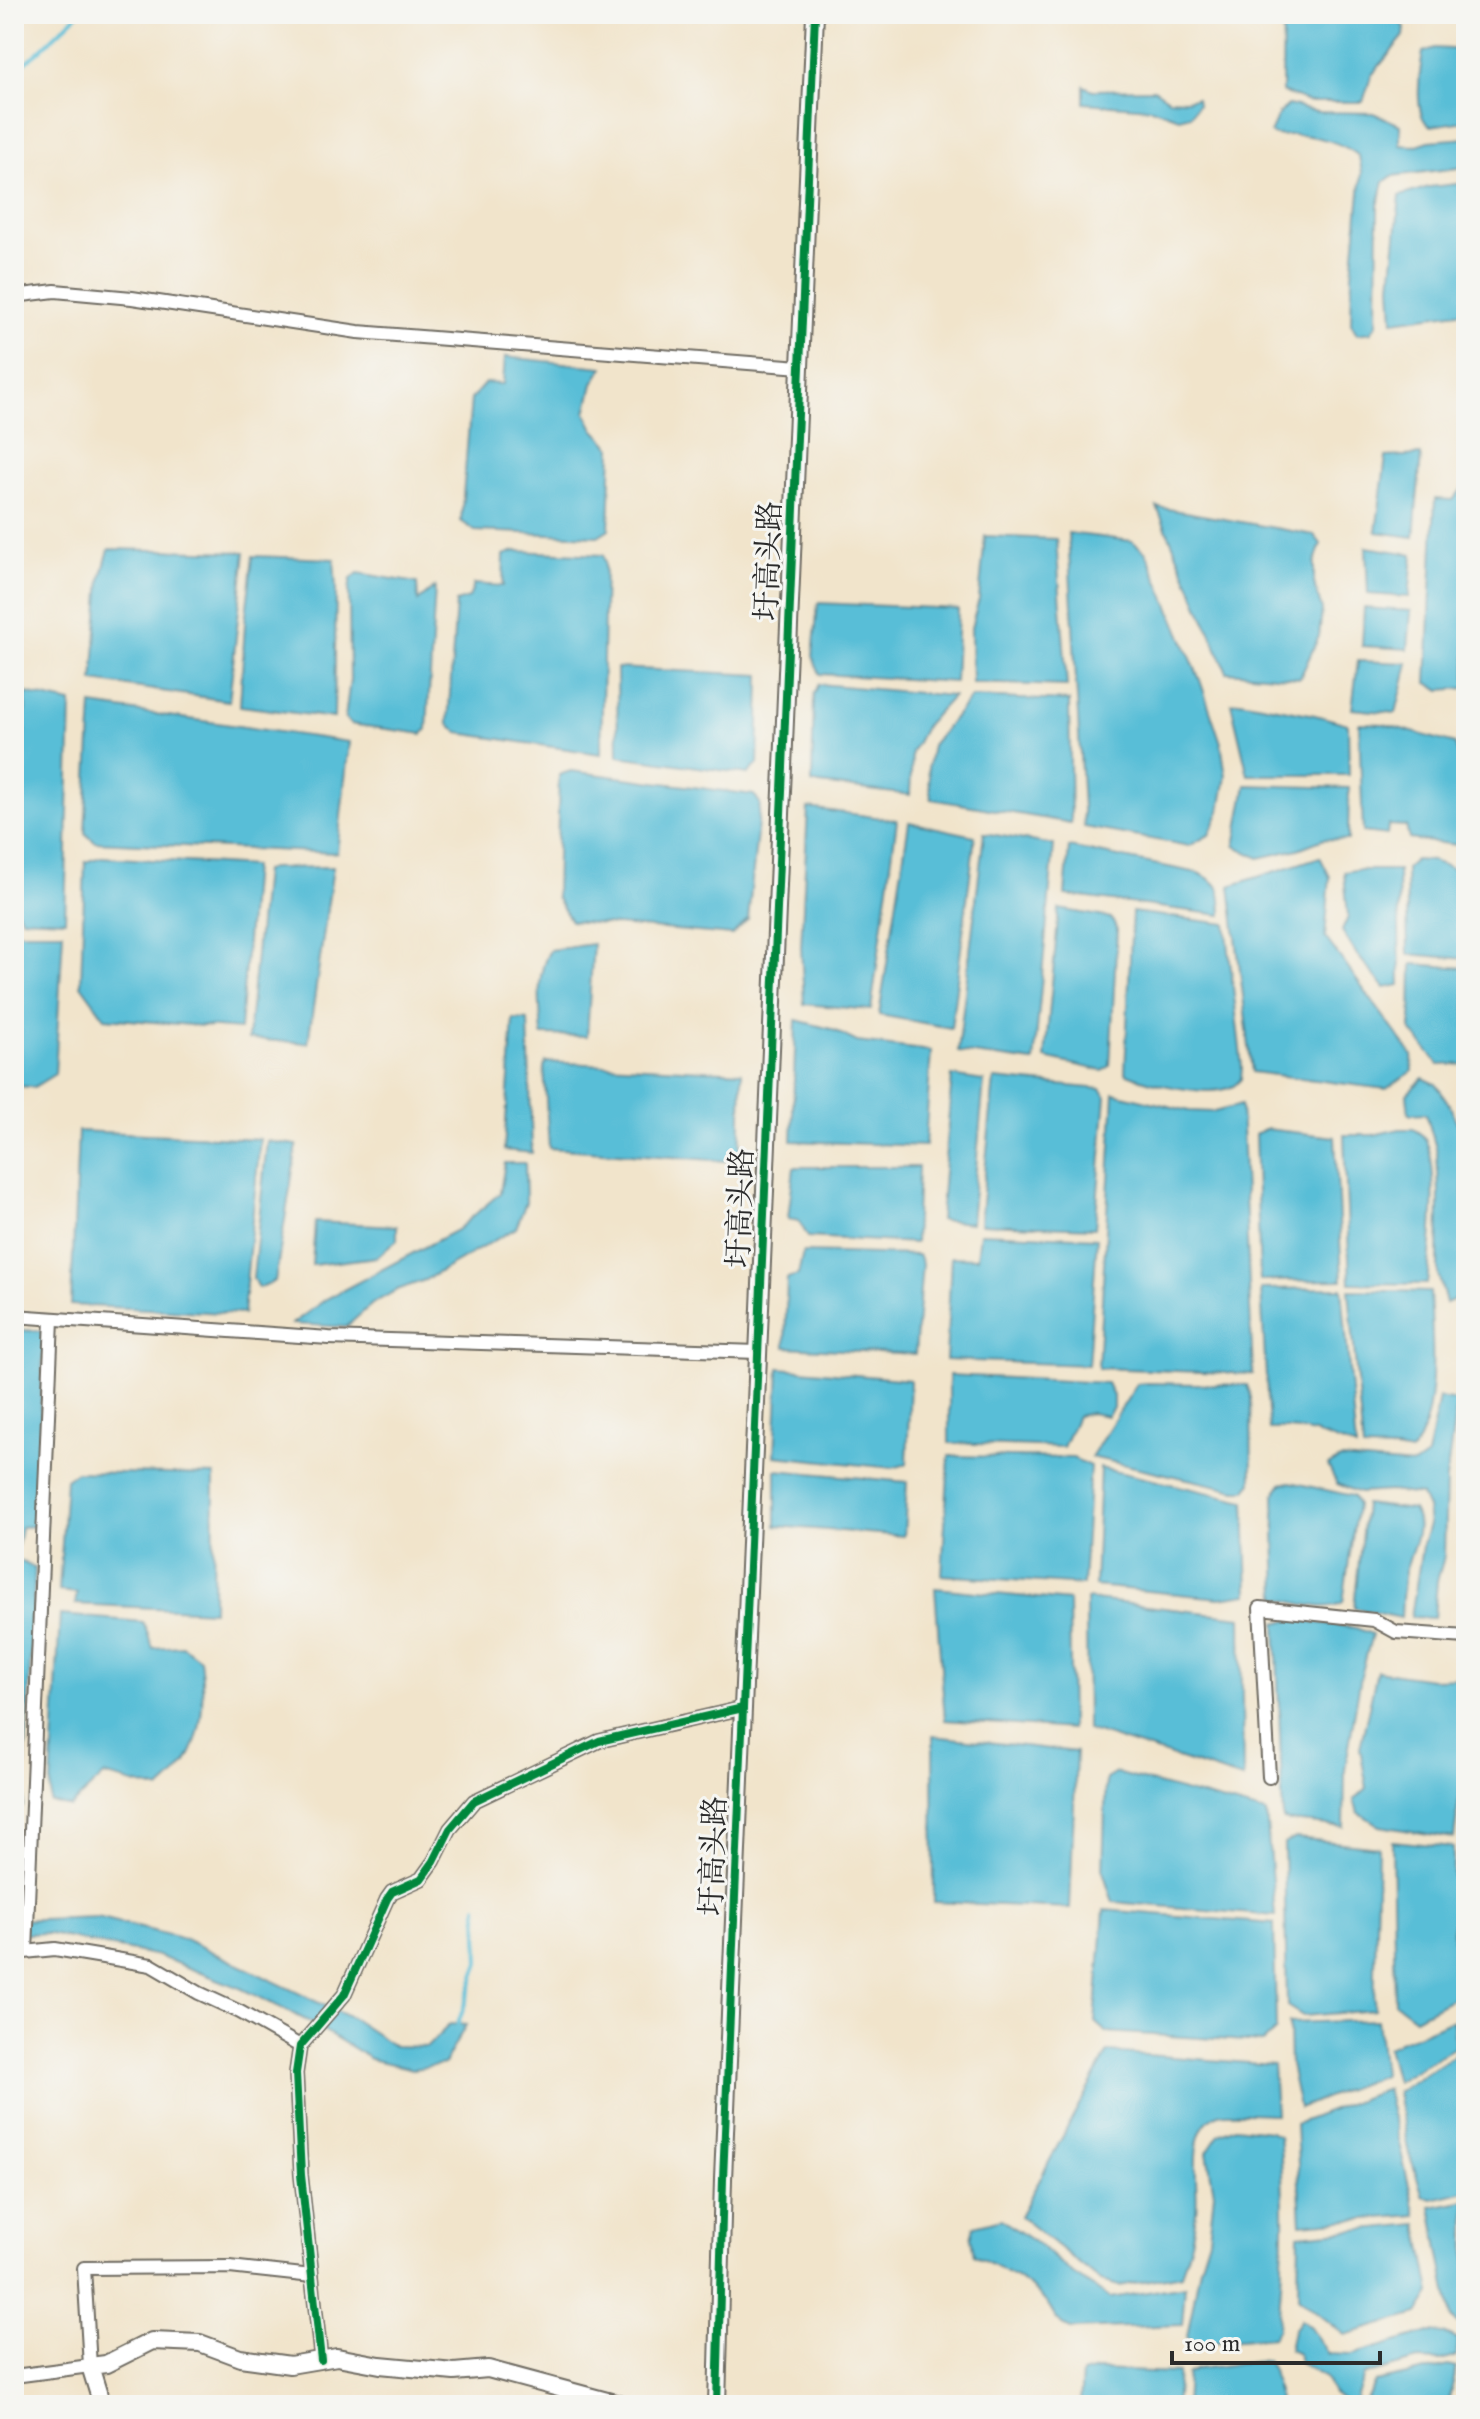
<svg xmlns="http://www.w3.org/2000/svg" width="1480" height="2419" viewBox="0 0 1480 2419" font-family="'IM FELL English','Noto Serif SC',serif">
<style>
.water{fill:#59bed7;stroke:#427481;stroke-width:2}
.lines{fill:none;stroke-linecap:round;stroke-linejoin:round}
.stream{stroke:#59bed7;stroke-width:4}
.minor-casing{stroke:#706c63;stroke-width:16}
.tertiary-casing{stroke:#706c63;stroke-width:20}
.minor{stroke:#fff;stroke-width:12}
.tertiary{stroke:#fff;stroke-width:16}
.cycleway-casing{stroke:#f6f6f2;stroke-width:13}
.cycleway{stroke:#00873e;stroke-width:8}
.labels{text-anchor:middle;stroke-width:6;stroke-linejoin:round;paint-order:stroke}
.street-label{font-size:30px;fill:#2b2b2b;stroke:#f6f6f2}
</style>
<rect width="100%" height="100%" fill="#f6f6f2"/>
<filter id="ink" filterUnits="userSpaceOnUse"><feTurbulence type="fractalNoise" baseFrequency=".0125" numOctaves="2"/><feDisplacementMap in="SourceGraphic" scale="16" xChannelSelector="R" yChannelSelector="G"/><feConvolveMatrix kernelMatrix="1 2 1 2 8 2 1 2 1" color-interpolation-filters="sRGB"/></filter>
<filter id="wash" filterUnits="userSpaceOnUse"><feTurbulence type="fractalNoise" baseFrequency=".006" numOctaves="4" result="noise"/><feDisplacementMap in="SourceGraphic" scale="32" xChannelSelector="R" yChannelSelector="G"/><feGaussianBlur stdDeviation="1.8" result="paint"/><feColorMatrix in="noise" values="0 0 0 0 0 0 0 0 0 0 0 0 0 0 0 0 0 1.4 0 .05"/><feComposite in="paint" operator="in"/></filter>
<g filter="url(#wash)">
<rect width="100%" height="100%" fill="#f1e4cb"/>
<!-- water -->
<g class="water">
<path d="M1283 14H1389L1405 27 1404 36 1371 76 1363 102H1308L1282 92Z"/>
<path d="M1435 48 1466 50V121L1431 126C1412 118 1420 70 1423 52Z"/>
<path d="M1084 86 1093 90 1154 89 1169 99 1185 100 1197 98 1198 104 1191 115 1179 118 1151 108 1084 103Z"/>
<path d="M1288 105 1317 112 1374 113 1400 125V145L1414 146 1429 141 1466 138V167L1392 176 1384 182 1378 206 1377 324 1371 332 1357 334 1351 323 1352 274 1362 172 1359 156C1343 143 1316 135 1296 135 1285 134 1279 138 1270 133L1279 113Z"/>
<path d="M1466 183V311L1393 321 1391 285 1400 196 1429 187Z"/>
<path d="M505 357 603 367 593 384 586 413 594 429 612 448 609 529 598 536 475 531 461 521 471 399 485 383 503 384Z"/>
<path d="M1421 455 1414 537 1376 532 1386 457Z"/>
<path d="M1466 484V688L1441 690 1427 683 1435 499 1453 500Z"/>
<path d="M1157 507 1314 535 1321 544 1314 564V583L1322 610 1319 636 1300 678 1227 672Z"/>
<path d="M1068 533 1132 541 1146 552 1200 680 1221 743 1226 776 1220 811 1209 835 1189 846 1084 827Z"/>
<path d="M985 536 1056 539 1067 686 972 683 971 628 979 599Z"/>
<path d="M1366 547 1413 554 1409 597 1368 594Z"/>
<path d="M109 549 245 552 229 701 93 681 101 579Z"/>
<path d="M515 551 603 555 605 562 601 754 459 733 448 723 456 602 469 598 474 584 503 586 504 555Z"/>
<path d="M253 556 334 559 336 588 334 718 240 706 245 623Z"/>
<path d="M358 573 417 583 418 601 435 587 427 729 423 734 350 724 345 718 350 680 349 590 351 579Z"/>
<path d="M818 603 958 609 955 682 820 674 813 656Z"/>
<path d="M1364 608 1411 611 1408 649 1362 646Z"/>
<path d="M1358 661 1408 663 1396 713 1352 709Z"/>
<path d="M617 668 760 675 758 764 748 774 618 756Z"/>
<path d="M819 684 953 696 926 725 912 752 910 795 812 783 814 694Z"/>
<path d="M26 693 71 703 65 920 21 918 16 908Z"/>
<path d="M971 697 1069 701 1071 823 931 799 928 767 932 745Z"/>
<path d="M1240 701 1315 715 1348 724 1349 775H1248L1231 703Z"/>
<path d="M92 705 349 742 337 853 95 842 85 833Z"/>
<path d="M1359 723 1384 724 1455 744 1466 783V846L1409 839 1406 826 1388 825 1387 835 1363 832Z"/>
<path d="M571 771 754 795 760 803 748 919 732 935 571 921 556 897 559 775Z"/>
<path d="M1246 785 1349 788 1348 840 1324 839 1298 849 1259 858 1235 846Z"/>
<path d="M808 808 897 820 871 1010 804 1004 801 947Z"/>
<path d="M909 822 975 836 951 1028 879 1015Z"/>
<path d="M984 833 1054 845 1034 1062 958 1052Z"/>
<path d="M1069 847 1198 873C1222 883 1221 891 1222 915L1065 895Z"/>
<path d="M101 857 253 866 240 1029 105 1018 81 985 85 862Z"/>
<path d="M1320 857 1330 877 1325 937 1412 1055 1413 1071 1386 1089 1252 1072 1230 886Z"/>
<path d="M1415 860 1432 861 1466 873V959L1408 954 1406 868Z"/>
<path d="M333 867 308 1043 248 1039 264 871 271 868Z"/>
<path d="M1355 870H1398L1400 985 1385 988 1357 955 1342 931 1348 917 1344 872Z"/>
<path d="M1059 909 1111 918 1117 930 1110 1066 1103 1071 1045 1058Z"/>
<path d="M1132 912 1226 924 1242 1067 1241 1079C1238 1082 1235 1086 1231 1087 1208 1098 1148 1083 1125 1073Z"/>
<path d="M14 932H63L55 1074 34 1087 14 1086Z"/>
<path d="M593 944 587 1036 542 1035C540 1006 535 975 550 950Z"/>
<path d="M1412 964 1466 968V1064L1439 1065 1411 1030Z"/>
<path d="M513 1019 528 1020 532 1153 504 1150Z"/>
<path d="M796 1020 831 1029 857 1042 931 1051 925 1146 792 1141Z"/>
<path d="M546 1062 742 1072 740 1162 549 1148 544 1067Z"/>
<path d="M952 1076 984 1081 971 1223 940 1220Z"/>
<path d="M1423 1078 1436 1084 1449 1104 1462 1134 1466 1152 1463 1186 1466 1294 1446 1303 1438 1274 1439 1193 1437 1152 1426 1113 1409 1114 1407 1094Z"/>
<path d="M994 1079 1101 1089 1106 1096 1095 1228 980 1224Z"/>
<path d="M1114 1093 1189 1111 1214 1112 1241 1105 1253 1374 1098 1368Z"/>
<path d="M1266 1129 1335 1137 1342 1280 1260 1281 1255 1134Z"/>
<path d="M1400 1129H1413C1416 1131 1420 1133 1423 1136 1442 1162 1430 1252 1427 1284L1350 1283 1344 1135H1373Z"/>
<path d="M78 1131 260 1139 243 1314 71 1305Z"/>
<path d="M267 1141 297 1145 275 1281 258 1288 253 1278Z"/>
<path d="M505 1163H525L526 1202 516 1228 425 1280 397 1290 372 1304 346 1327 292 1324 326 1299 457 1230 500 1193Z"/>
<path d="M794 1167H918L915 1243 808 1237 799 1221 788 1219Z"/>
<path d="M315 1222 397 1226V1240L377 1257 312 1265Z"/>
<path d="M980 1233 1097 1238 1088 1365 946 1360 951 1257 977 1258Z"/>
<path d="M803 1252 918 1255 922 1264 915 1354 785 1347 787 1278 798 1275Z"/>
<path d="M1342 1288 1356 1448C1324 1435 1304 1427 1269 1429L1261 1289Z"/>
<path d="M1349 1290 1430 1292C1432 1337 1440 1416 1411 1453L1395 1450 1363 1449Z"/>
<path d="M14 1330 44 1331 36 1526 21 1527 18 1545H14Z"/>
<path d="M779 1368 910 1380 907 1464 893 1468 775 1456Z"/>
<path d="M949 1375 1107 1383 1113 1396V1408L1107 1416 1091 1413 1077 1416 1063 1447 949 1443Z"/>
<path d="M1147 1383 1247 1385 1251 1396 1252 1483 1246 1490H1236L1091 1457 1137 1384Z"/>
<path d="M1439 1398 1457 1401 1446 1479 1444 1557 1437 1581 1434 1618 1411 1617 1422 1547 1429 1525 1427 1508 1421 1495 1390 1491 1360 1493 1337 1484 1328 1466 1340 1459 1414 1465 1427 1456Z"/>
<path d="M949 1456 1073 1458 1090 1466 1083 1585 942 1575Z"/>
<path d="M1100 1468 1245 1501 1248 1594 1220 1598 1095 1586Z"/>
<path d="M776 1470 907 1482 904 1536 776 1526Z"/>
<path d="M76 1472 214 1475 213 1611 75 1604 77 1593 59 1591 66 1479Z"/>
<path d="M1290 1482 1353 1496 1357 1505 1343 1602C1326 1613 1296 1602 1277 1598L1274 1496 1281 1484Z"/>
<path d="M1365 1504 1413 1510C1425 1530 1410 1551 1405 1572 1402 1587 1402 1603 1401 1618L1354 1608Z"/>
<path d="M14 1558 35 1568 23 1807H14Z"/>
<path d="M935 1588 1069 1601 1071 1729 945 1720Z"/>
<path d="M1086 1599 1241 1617 1243 1779 1087 1729Z"/>
<path d="M60 1615 143 1622 153 1648 182 1646 200 1659C205 1694 204 1738 182 1768 176 1776 167 1783 160 1790L104 1775 70 1807 50 1802Z"/>
<path d="M1291 1619 1356 1628 1372 1634 1361 1676 1345 1769 1344 1827 1283 1820 1276 1623Z"/>
<path d="M1377 1671 1431 1679 1466 1678V1743L1454 1838 1380 1826 1358 1812 1354 1800 1367 1788 1360 1748Z"/>
<path d="M933 1736 1076 1752 1070 1908 934 1902Z"/>
<path d="M1116 1773 1266 1813 1275 1916 1113 1902 1103 1871 1106 1779Z"/>
<path d="M1296 1838 1378 1847 1374 2010 1303 2016 1287 2006 1284 1844Z"/>
<path d="M1392 1841 1453 1847V1998L1415 2018 1395 2003Z"/>
<path d="M1104 1910 1274 1924 1276 2030 1263 2042 1106 2032 1095 2022Z"/>
<path d="M97 1917 185 1939 353 2019 394 2046 427 2047 450 2024 466 2025 444 2064 413 2069 371 2059 308 2021 240 1988 158 1956 45 1933 14 1935V1920Z"/>
<path d="M1377 2020 1383 2075 1299 2108 1290 2065 1289 2023Z"/>
<path d="M1453 2020 1455 2047 1396 2082 1387 2047Z"/>
<path d="M1108 2052 1273 2065 1276 2114C1264 2114 1229 2111 1219 2114 1184 2126 1200 2185 1196 2212 1194 2234 1189 2253 1181 2274L1119 2286 1101 2281 1020 2216Z"/>
<path d="M1458 2053 1466 2088V2191L1432 2199 1423 2196 1408 2150 1397 2092Z"/>
<path d="M1386 2089 1416 2215 1301 2224 1296 2124Z"/>
<path d="M1235 2127 1270 2131 1279 2136C1286 2200 1283 2263 1278 2328L1273 2337 1195 2344 1187 2337 1200 2267 1209 2238 1214 2193 1207 2152 1219 2134Z"/>
<path d="M1466 2200V2334L1452 2318 1431 2207Z"/>
<path d="M1001 2219 1040 2246 1073 2274 1110 2298 1185 2286 1182 2325 1071 2329C1050 2320 1056 2311 1041 2297 1023 2278 997 2267 974 2255L971 2238 974 2226Z"/>
<path d="M1418 2224 1431 2293 1418 2314 1345 2335 1298 2297 1299 2235Z"/>
<path d="M1301 2320 1310 2327 1328 2354 1352 2355 1429 2332 1443 2333 1458 2340 1457 2356 1441 2361 1418 2360 1364 2375 1355 2401 1348 2404 1333 2394 1325 2378 1300 2363 1298 2354 1289 2350 1293 2330Z"/>
<path d="M1266 2360 1272 2370 1280 2405H1185L1187 2374 1197 2369Z"/>
<path d="M1448 2366 1457 2368 1447 2405H1363L1375 2382Z"/>
<path d="M1096 2370 1178 2373 1175 2405H1080L1082 2374Z"/>
</g>
<g class="lines">
<!-- stream -->
<g class="stream">
<path d="M14 71 36 54 78 14"/>
<path d="M457 2027 479 1962 477 1906"/>
</g>
</g>
</g>
<g filter="url(#ink)">
<g class="lines">
<defs>
<g id="minor">
<path d="M14 296 55 291 132 298 358 332 800 367"/>
<path d="M14 1316 329 1338 758 1352"/>
<path d="M1269 1777 1260 1608 1374 1620 1396 1632 1466 1637"/>
<path d="M26 1951 52 1319"/>
<path d="M14 1953 55 1949 151 1965 199 1993 240 2012 300 2046"/>
<path d="M321 2360 301 2175 296 2073 300 2046 344 1995 387 1899 392 1892 421 1879 434 1861 450 1829 474 1801 599 1741 743 1708"/>
<path d="M14 2376 90 2366 84 2268 230 2267 312 2276"/>
</g>
<g id="tertiary">
<path d="M102 2405 90 2366 106 2364 152 2341 200 2343 240 2358 290 2365 337 2357 380 2365 454 2372 488 2369 622 2405"/>
<path d="M717 2405 723 2179 815 14"/>
</g>
</defs>
<!-- minor casing -->
<use href="#minor" class="minor-casing"/>
<!-- tertiary casing -->
<use href="#tertiary" class="tertiary-casing"/>
<!-- minor -->
<use href="#minor" class="minor"/>
<!-- tertiary -->
<use href="#tertiary" class="tertiary"/>
<defs>
<g id="cycleway">
<path d="M321 2360 301 2175 296 2073 300 2046 344 1995 387 1899 392 1892 421 1879 434 1861 450 1829 474 1801 599 1741 743 1708"/>
<path d="M717 2405 723 2179 815 14"/>
</g>
</defs>
<!-- cycleway casing -->
<use href="#cycleway" class="cycleway-casing"/>
<!-- cycleway -->
<use href="#cycleway" class="cycleway"/>
</g>
</g>
<g class="labels">
<!-- street labels -->
<g class="street-label">
<text transform="translate(768 561) rotate(-88)" y="10">圩高头路</text>
<text transform="translate(740 1208) rotate(-88)" y="10">圩高头路</text>
<text transform="translate(713 1856) rotate(-88)" y="10">圩高头路</text>
</g>
</g>
<!-- margin -->
<rect width="1480" height="2419" fill="none" stroke="#f6f6f2" stroke-width="48"/>
<!-- scale -->
<path d="M1172 2351v12h208v-12" fill="none" stroke="#2b2b2b" stroke-width="4"/>
<text x="1184" y="2351" font-size="24" fill="#2b2b2b" stroke="#f6f6f2" stroke-width="6" paint-order="stroke">100 m</text>
</svg>
